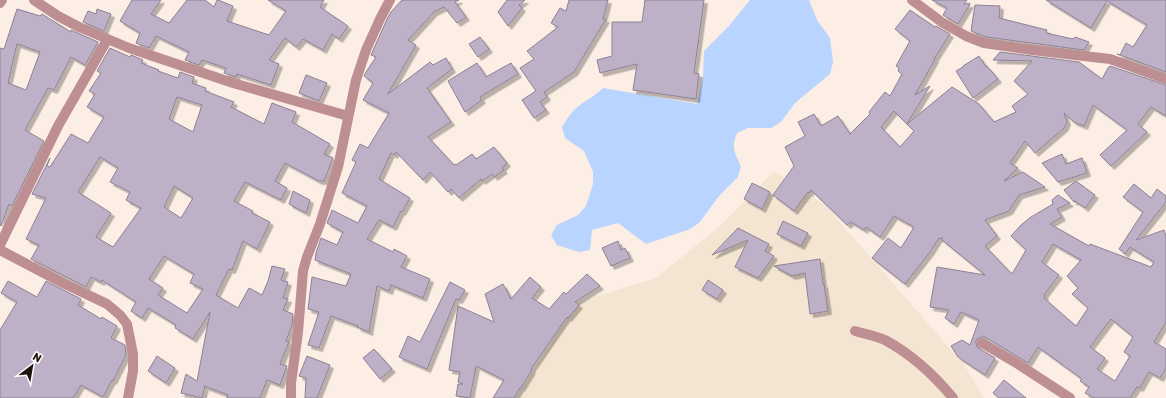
<svg xmlns="http://www.w3.org/2000/svg" width="1166" height="398" viewBox="0 0 1166 398" font-family="Rubik,sans-serif">
<style>
.commercial{fill:#f4e5d2}
.water{fill:#b8d4ff}
.building{fill:#beb1c7;stroke:#8d8095;fill-rule:evenodd;filter:url(#shadow)}
.lines{fill:none;stroke-linecap:round;stroke-linejoin:round}
.minor{stroke:#be8f92;stroke-width:10}
</style>
<defs>
<filter id="shadow"><feDropShadow dx="3.5" dy="3.5" stdDeviation="0" flood-color="#0004"/></filter>
</defs>
<rect width="100%" height="100%" fill="#fdeee5"/>
<!-- commercial -->
<path class="commercial" d="M774 171 826 206 965 366 984 398H516L577 302 656 278 721 225Z"/>
<!-- water -->
<path class="water" d="M750 0H809L817 20 830 38 833 62 830 74 795 103 781 122 771 128H748L737 133C731 148 734 152 741 166L738 177 719 196 699 223 690 229 646 244 618 223 592 230 590 250 579 252 557 245 551 235 557 225 578 215 586 206 593 184V172L584 151 565 138 562 127C566 121 569 115 575 109 584 101 594 97 603 88L697 104 703 77 704 51 729 26Z"/>
<!-- building -->
<g class="building">
<path d="M132 0H161L151 14 169 23 187 0H205L214 7 217 0H218L233 6 227 21 269 35 286 11 268 0H324L320 7 348 26 339 39 332 34 323 50 303 39 296 47 285 38 269 60 279 64 271 85 237 74 236 77 224 73 226 68 202 60 199 65 185 60 189 52 156 36 149 48 136 43 140 33 120 21Z"/>
<path d="M402 0H459L455 2 466 17 457 23 444 7 434 12 408 40 416 45 388 94 430 62 433 65 446 58 452 69 427 88 451 122 428 137 454 165 455 164 456 165 472 154 476 159 494 147 507 163 502 168 504 170 494 177 492 174 482 181 481 179 459 198 451 189 448 192 430 172 423 180 396 152 394 155 391 153 379 179 410 198 402 212 401 211 393 227 379 220 367 239 393 252 394 249 407 256 401 267 430 279 423 298 391 285 389 291 377 286 369 332 357 327 358 326 331 316 319 348 308 345 319 312 308 309 312 277 346 286 351 274 315 260 316 253 321 238 337 245 343 232 327 223 332 210 358 223 367 206 342 193 356 162 352 160 360 144 368 148 389 113 363 100 373 83 364 76 366 72 376 57 371 55 387 19 391 12Z"/>
<path d="M507 0H525L519 5 522 8 508 26 498 12Z"/>
<path d="M569 0H608L603 19H606L574 72 544 92 547 97 540 102 546 110 534 118 522 100 536 91 520 68 534 59 527 51 558 27 551 23 560 8 566 11Z"/>
<path d="M645 0H704L694 73 699 74 696 99 633 90 637 64 600 73 597 60 612 56V22H642Z"/>
<path d="M932 0H967L964 4H970L958 24 943 15 947 8Z"/>
<path d="M1046 0H1166V72L1117 54 1120 55 1126 43 1133 47 1147 25 1107 1 1091 28Z"/>
<path d="M975 5 1000 6 999 18 1047 30 1046 33 1073 39 1075 37 1089 42 1084 50 986 37 971 31Z"/>
<path d="M17 9 40 16 42 14 71 32V30L98 42 85 65 71 57 54 90 48 88 25 130 44 141 12 206 9 204 1 226 0 225V48L4 49ZM17 44 40 52 26 90 8 83Z"/>
<path d="M97 9 111 14 104 31 83 22 88 11 96 14Z"/>
<path d="M910 10 935 27 936 26 950 34 934 59H935L915 95 930 86 907 124 894 111 881 127 900 147 914 131 907 124 952 87 979 104 994 122 1016 112 1012 106 1028 94 1014 81 1032 61 993 60 1000 52 1079 62 1102 79 1108 68 1110 66 1166 85V116L1151 107 1138 124 1147 132 1111 166 1100 155 1127 130 1093 105 1084 126 1074 122 1064 113 1067 122 1064 128 1035 153 1025 141 1010 163 1018 168 1004 181 1023 172 1045 187 1019 195 1009 211 985 220 997 236 985 246 1012 274 1026 250 1011 236 1021 225 1031 217 1053 204 1052 200 1058 195 1070 203 1057 209 1062 217 1050 224 1089 246 1090 244 1151 267 1154 262 1130 247 1125 254 1119 249 1143 212 1123 197 1134 184 1151 198 1157 189 1166 196V202L1136 240 1164 230 1166 236V322L1154 342 1166 349V368L1160 378 1149 372 1140 388 1137 387 1130 398H1094L1085 393 1089 387 1080 381 1082 379 1038 347 1028 363 985 337H982L978 338 976 340V343L977 347 995 358 985 375 958 357 951 346 962 340 970 345 979 320 961 312 954 324 945 318 949 310 930 307 937 267 985 275 942 240V237L940 239 939 238 930 252 905 284 872 258 888 238 901 248 914 227 894 216 880 237 866 227 864 230 851 222 847 225 811 190 809 193 808 192 794 211 773 195 794 166 785 147 805 136 798 122 814 114 821 126 838 116 850 134 870 114 869 112 885 92 890 96 902 74 898 71 899 68 896 66 910 41 895 29ZM1053 244 1081 260 1067 276 1078 288 1072 294 1088 308 1076 326 1044 298 1045 296 1044 295 1059 275 1042 262ZM1111 319 1133 337 1124 352 1130 356 1115 381 1097 369 1105 358 1090 347Z"/>
<path d="M480 37 489 49 478 57 469 44Z"/>
<path d="M110 48 130 57 131 55 143 60 141 63 159 70 158 71 178 78 180 72 194 77 192 83 206 88 205 91 234 102 231 107 264 124 272 103 296 112 292 122 330 144 324 154 333 158 324 181H319L285 163 275 181 287 188 281 200 245 182 234 201 253 211 252 213 270 222 257 249 243 241 232 270 229 269 216 295 238 308 249 288 262 295 268 281 272 266 285 269 281 280 288 282 283 298 288 299 283 310 293 314 292 325 286 341 289 342 280 364 287 366 280 385 267 380 260 398H227L228 395 204 386H205L202 398 181 393 186 374 197 381 210 312 193 339 175 328 176 325 148 308 142 318 131 311 136 302 102 280 101 282 91 277 86 287 31 259 39 245 26 239 46 198 32 194 50 158 47 166 50 167 71 134 88 143 104 117 87 107 95 94 89 91 101 73 97 71ZM177 97 202 105 193 132 169 119ZM100 157 118 168 110 182 130 192 126 200 141 208 113 247 96 237 111 213 78 192ZM174 186 193 198 181 218 164 207ZM164 256 194 274 190 283 203 289 187 313 158 295 163 288 149 279Z"/>
<path d="M979 56 986 67 987 66 998 79 973 98 956 71 963 67V66Z"/>
<path d="M477 63 486 77 511 63 518 74 480 97 482 100 465 112 448 81Z"/>
<path d="M306 75 327 83 319 101 299 93Z"/>
<path d="M1062 154 1066 164 1082 158 1087 173 1058 182 1042 163Z"/>
<path d="M1076 181 1095 195 1085 208 1075 201 1074 202 1064 190Z"/>
<path d="M752 183 770 192 762 209 744 199Z"/>
<path d="M293 191 310 200 306 213 289 204Z"/>
<path d="M783 221 808 233 801 246 777 234Z"/>
<path d="M738 228 769 244 765 251 774 256 758 278 735 267 748 240 712 255Z"/>
<path d="M618 241 621 250 625 248 630 258 611 266 602 248Z"/>
<path d="M820 259 823 284H824L828 311 810 314 805 273 792 276 774 266Z"/>
<path d="M587 274 600 286 575 302 579 305 568 318 567 317 531 369 532 370 521 388H520L514 398H493L504 380 476 366 470 398 456 396 458 384H463L458 382 460 372 449 370 458 306 494 322 485 294 503 284 511 299 530 277 541 287 532 298 549 309 564 292 566 294Z"/>
<path d="M708 280 723 290 717 299 702 290Z"/>
<path d="M8 281 37 297 46 281 81 299 78 305 101 319 102 317 117 326 111 338 125 345 126 355 113 381 112 380 103 397 81 385 73 398H0V330L17 302 1 293Z"/>
<path d="M450 282 465 290 459 300 456 299 427 369 399 357 408 336 420 342Z"/>
<path d="M374 349 392 369 380 379 363 358Z"/>
<path d="M157 356 175 368 166 383 148 371Z"/>
<path d="M307 356 330 365 317 398H305L306 378 299 376Z"/>
<path d="M1004 380 1026 398H999L993 393Z"/>
</g>
<g class="lines">
<!-- minor -->
<g class="minor">
<path d="M34 0 58 16 79 27 129 48 233 83 348 116"/>
<path d="M912 0 943 23 966 36 984 43 1032 50 1110 59 1166 79"/>
<path d="M0 3 2 0"/>
<path d="M0 245 58 126 107 40"/>
<path d="M0 250 63 283 107 304 120 315 127 324 133 354V371L128 398"/>
<path d="M855 331C865 334 876 336 885 340 911 354 934 375 953 398"/>
<path d="M982 343 1018 364 1070 398"/>
<path d="M291 398V383L298 332 303 271 307 257 320 224 338 167 356 80 366 50 380 19 390 0"/>
</g>
</g>
<!-- north arrow -->
<g transform="translate(32 366) rotate(31)" stroke="#ffffff" stroke-width="3" paint-order="stroke">
<path d="M0-3L7 15L0 10L-7 15Z" fill="#1d140f"/>
<text y="-6" font-size="11" font-weight="bold" text-anchor="middle" fill="#1d140f">N</text>
</g>
</svg>
